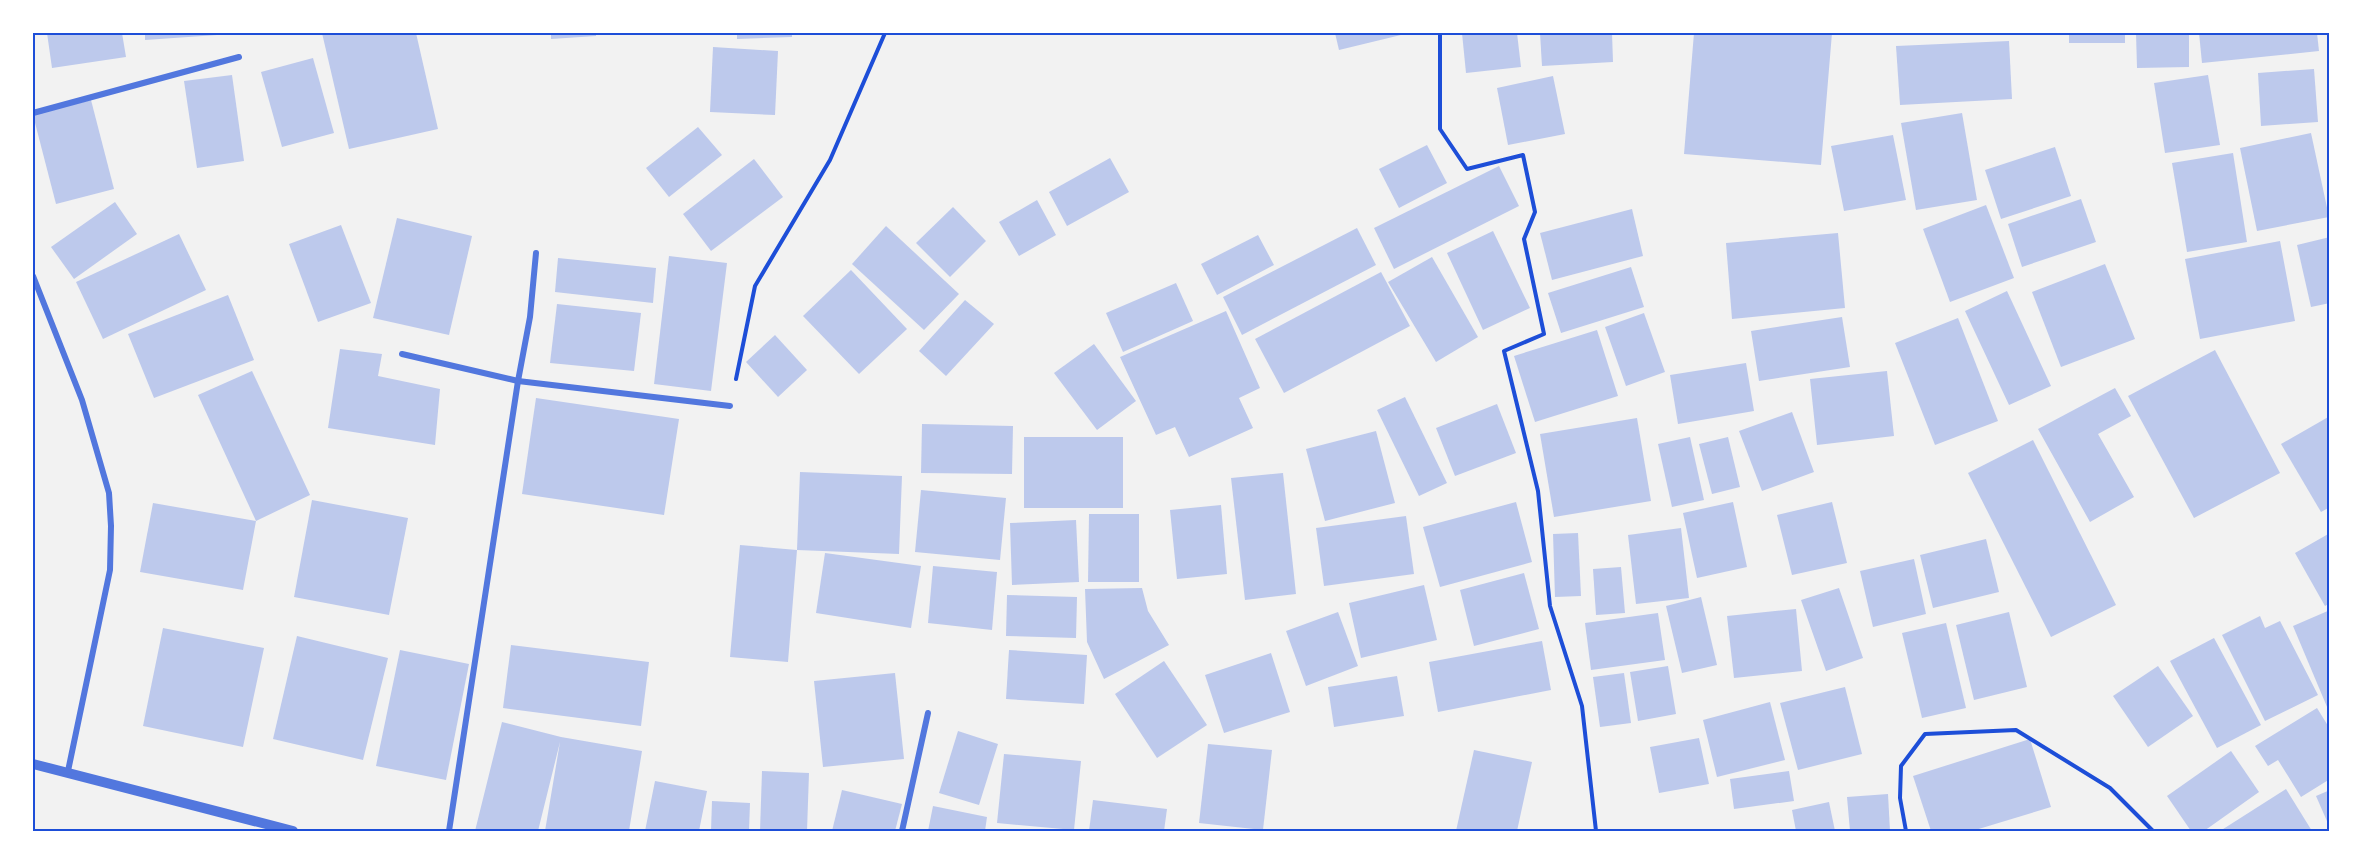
<svg xmlns="http://www.w3.org/2000/svg" width="2363" height="864" viewBox="0 0 2363 864" font-family="Poppins,sans-serif">
<style>
.building{fill:#bdc9ec}
.lines{fill:none;stroke-linecap:round;stroke-linejoin:round}
.path{stroke:#1d4ed8;stroke-width:4}
.minor{stroke:#5277de;stroke-width:6}
.tertiary{stroke:#5277de;stroke-width:10}
.neatline{fill:none;stroke:#1d4ed8;stroke-width:2}
</style>
<rect width="100%" height="100%" fill="#f2f2f2"/>
<!-- building -->
<g class="building">
<path d="M47 33H122L126 57 52 68Z"/>
<path d="M145 33H216L217 35 145 40Z"/>
<path d="M322 33H416L438 129 349 149Z"/>
<path d="M551 33H596V36L551 39Z"/>
<path d="M737 33H792V37L737 39Z"/>
<path d="M1335 33H1405V34L1339 50Z"/>
<path d="M1462 33H1517L1521 67 1466 73Z"/>
<path d="M1540 33H1612L1613 62 1542 66Z"/>
<path d="M1694 33H1832L1821 165 1684 154Z"/>
<rect x="2069" y="33" width="56" height="10"/>
<path d="M2136 33H2189V67L2137 68Z"/>
<path d="M2199 33H2317L2319 51 2202 63Z"/>
<path d="M2009 41 2012 99 1900 105 1896 46Z"/>
<path d="M713 47 778 51 775 115 710 112Z"/>
<path d="M313 58 334 133 282 147 261 72Z"/>
<path d="M2314 69 2318 122 2261 126 2258 73Z"/>
<path d="M232 75 244 161 197 168 184 81Z"/>
<path d="M2208 75 2220 145 2165 153 2154 83Z"/>
<path d="M1553 76 1565 134 1508 145 1497 88Z"/>
<path d="M91 100 114 189 56 204 33 115Z"/>
<path d="M1962 113 1977 200 1916 210 1901 123Z"/>
<path d="M698 127 722 155 669 197 646 168Z"/>
<path d="M2311 133 2329 217 2257 231 2240 148Z"/>
<path d="M1893 135 1906 200 1844 211 1831 146Z"/>
<path d="M1427 145 1447 183 1399 208 1379 169Z"/>
<path d="M2055 147 2071 196 2001 219 1985 170Z"/>
<path d="M2233 153 2247 242 2187 252 2172 163Z"/>
<path d="M1110 158 1129 192 1067 226 1049 192Z"/>
<path d="M754 159 783 197 711 251 683 214Z"/>
<path d="M1499 166 1519 206 1394 269 1374 228Z"/>
<path d="M2081 199 2096 242 2022 267 2008 224Z"/>
<path d="M1037 200 1056 235 1019 256 999 222Z"/>
<path d="M115 202 137 234 74 279 51 247Z"/>
<path d="M1986 205 2014 278 1950 302 1923 229Z"/>
<path d="M953 207 986 241 950 277 916 243Z"/>
<path d="M1632 209 1643 256 1552 280 1540 233Z"/>
<path d="M397 218 472 236 449 335 373 318Z"/>
<path d="M341 225 371 303 318 322 289 244Z"/>
<path d="M886 226 959 294 924 330 852 264Z"/>
<path d="M1357 228 1376 265 1242 335 1223 297Z"/>
<path d="M1493 231 1530 308 1483 330 1447 253Z"/>
<path d="M1838 233 1845 308 1732 319 1726 243Z"/>
<path d="M179 234 206 290 103 339 76 282Z"/>
<path d="M1258 235 1274 265 1217 295 1201 264Z"/>
<path d="M2330 237V303L2311 307 2297 245Z"/>
<path d="M2280 241 2295 321 2200 339 2185 259Z"/>
<path d="M669 256 727 263 711 391 654 384Z"/>
<path d="M1432 257 1478 337 1436 362 1388 282Z"/>
<path d="M558 258 656 268 653 303 555 292Z"/>
<path d="M2105 264 2135 339 2061 367 2032 292Z"/>
<path d="M1631 267 1644 307 1561 333 1548 293Z"/>
<path d="M851 270 907 329 859 374 803 316Z"/>
<path d="M1381 272 1410 326 1284 393 1255 339Z"/>
<path d="M1176 283 1193 321 1123 352 1106 313Z"/>
<path d="M2007 291 2051 386 2009 405 1965 311Z"/>
<path d="M228 295 254 360 154 398 128 334Z"/>
<path d="M965 300 994 324 946 376 919 351Z"/>
<path d="M557 304 641 313 634 371 550 363Z"/>
<path d="M1226 311 1260 388 1239 398 1253 428 1189 457 1175 427 1156 435 1120 357Z"/>
<path d="M1644 313 1665 372 1626 386 1605 327Z"/>
<path d="M1842 317 1850 367 1759 381 1751 331Z"/>
<path d="M1958 318 1998 421 1935 445 1895 343Z"/>
<path d="M1597 330 1618 396 1535 422 1514 356Z"/>
<path d="M775 335 807 370 778 397 746 362Z"/>
<path d="M1094 344 1136 401 1097 430 1054 373Z"/>
<path d="M340 349 382 354 378 376 440 389 435 445 328 428Z"/>
<path d="M2215 350 2280 473 2194 518 2128 396Z"/>
<path d="M1746 363 1754 411 1678 424 1670 375Z"/>
<path d="M252 371 310 495 256 521 198 395Z"/>
<path d="M1887 371 1894 436 1817 445 1810 379Z"/>
<path d="M2115 388 2131 416 2098 434 2134 497 2090 522 2038 429Z"/>
<path d="M1405 397 1447 483 1419 496 1377 410Z"/>
<path d="M536 398 679 419 664 515 522 494Z"/>
<path d="M1497 404 1516 453 1455 476 1436 428Z"/>
<path d="M1792 412 1814 472 1762 491 1739 431Z"/>
<path d="M2330 416V507L2321 512 2281 444Z"/>
<path d="M1637 418 1651 501 1554 517 1540 434Z"/>
<path d="M922 424 1013 426 1012 474 921 473Z"/>
<path d="M1376 431 1395 503 1325 521 1306 449Z"/>
<rect x="1024" y="437" width="99" height="71"/>
<path d="M1690 437 1704 500 1672 507 1658 444Z"/>
<path d="M1728 437 1740 487 1712 494 1699 444Z"/>
<path d="M2033 440 2116 605 2051 637 1968 473Z"/>
<path d="M800 472 902 476 899 554 797 550 788 662 730 657 740 545 797 550Z"/>
<path d="M1283 473 1296 594 1245 600 1231 478Z"/>
<path d="M921 490 1006 498 1000 560 915 552Z"/>
<path d="M312 500 408 518 389 615 294 597Z"/>
<path d="M1516 502 1532 562 1440 587 1423 527Z"/>
<path d="M1733 502 1747 567 1697 578 1683 513Z"/>
<path d="M1832 502 1847 563 1792 575 1777 515Z"/>
<path d="M153 503 256 521 243 590 140 572Z"/>
<path d="M1221 505 1227 574 1177 579 1170 510Z"/>
<path d="M1089 514H1139V582H1088Z"/>
<path d="M1406 516 1414 574 1324 586 1316 528Z"/>
<path d="M1076 520 1079 582 1012 585 1010 523Z"/>
<path d="M1681 528 1689 598 1636 604 1628 535Z"/>
<path d="M1578 533 1581 596 1555 597 1553 534Z"/>
<path d="M2330 533V603L2325 606 2295 553Z"/>
<path d="M1986 539 1999 592 1933 608 1920 555Z"/>
<path d="M825 553 921 566 911 628 816 613Z"/>
<path d="M1914 559 1926 614 1873 627 1860 571Z"/>
<path d="M933 566 997 572 992 630 928 623Z"/>
<path d="M1621 567 1625 613 1596 615 1593 569Z"/>
<path d="M1524 573 1539 629 1474 646 1460 590Z"/>
<path d="M1424 585 1437 640 1361 658 1349 603Z"/>
<path d="M1142 588 1148 611 1169 645 1104 679 1087 642 1085 589Z"/>
<path d="M1839 588 1863 658 1826 671 1801 600Z"/>
<path d="M1007 595 1077 597 1076 638 1006 636Z"/>
<path d="M1701 597 1717 665 1682 673 1666 606Z"/>
<path d="M1796 609 1802 671 1734 678 1727 616Z"/>
<path d="M2330 610V714L2293 626Z"/>
<path d="M1338 612 1358 666 1306 686 1286 631Z"/>
<path d="M2009 612 2027 687 1974 700 1956 625Z"/>
<path d="M1658 613 1665 660 1591 670 1585 623Z"/>
<path d="M2260 616 2265 628 2280 621 2318 695 2265 721 2222 635Z"/>
<path d="M1946 623 1966 708 1922 718 1902 633Z"/>
<path d="M163 628 264 648 243 747 143 726Z"/>
<path d="M297 636 388 658 363 760 273 739Z"/>
<path d="M2214 638 2261 725 2217 748 2170 661Z"/>
<path d="M1542 641 1551 690 1438 712 1429 662Z"/>
<path d="M511 645 649 662 641 726 503 708Z"/>
<path d="M400 650 469 664 446 780 376 766Z"/>
<path d="M1009 650 1087 655 1084 704 1006 699Z"/>
<path d="M1271 653 1290 712 1224 733 1205 675Z"/>
<path d="M1164 661 1207 725 1157 758 1115 694Z"/>
<path d="M1668 666 1676 714 1638 721 1630 672Z"/>
<path d="M2158 666 2193 716 2148 747 2113 696Z"/>
<path d="M895 673 904 759 823 767 814 681Z"/>
<path d="M1624 673 1631 723 1600 727 1593 677Z"/>
<path d="M1397 676 1404 716 1334 727 1328 687Z"/>
<path d="M1845 687 1862 754 1798 770 1780 703Z"/>
<path d="M1770 702 1785 760 1717 777 1703 720Z"/>
<path d="M2317 708 2330 729V779L2301 797 2278 760 2268 766 2255 746Z"/>
<path d="M502 722 561 737 642 751 629 831H545L560 742 538 831H475Z"/>
<path d="M958 731 998 744 979 805 939 793Z"/>
<path d="M1699 738 1709 784 1659 793 1650 747Z"/>
<path d="M2030 739 2051 807 1972 831H1931L1913 776Z"/>
<path d="M1208 744 1272 750 1263 830 1199 823Z"/>
<path d="M1474 750 1532 762 1517 831H1456Z"/>
<path d="M2231 751 2259 792 2204 831H2191L2167 796Z"/>
<path d="M1004 754 1081 761 1074 830 997 823Z"/>
<path d="M762 771 809 773 807 831H760Z"/>
<path d="M1789 771 1794 801 1734 809 1730 779Z"/>
<path d="M655 781 707 791 699 831H645Z"/>
<path d="M2286 789 2312 831H2220Z"/>
<path d="M842 790 902 804 895 831H832Z"/>
<path d="M2330 790V828L2316 796Z"/>
<path d="M1888 794 1890 831H1850L1847 797Z"/>
<path d="M1093 800 1167 809 1164 831H1089Z"/>
<path d="M712 801 750 803 749 831H711Z"/>
<path d="M1829 802 1835 831H1796L1792 810Z"/>
<path d="M933 806 987 817 985 831H928Z"/>
</g>
<g class="lines">
<!-- path -->
<g class="path">
<path d="M1440 33V129L1467 169 1523 155 1535 212 1524 239 1544 334 1504 351 1538 491 1550 606 1582 706 1596 831"/>
<path d="M736 379 755 286 830 160 885 33"/>
<path d="M1906 831 1900 798 1901 766 1925 734 2016 730 2110 788 2153 831"/>
</g>
<!-- minor -->
<g class="minor">
<path d="M33 113 239 57"/>
<path d="M33 276 82 400 109 493 111 526 110 570 68 771"/>
<path d="M402 354 518 381 730 406"/>
<path d="M449 831 518 381 530 317 536 253"/>
<path d="M902 831 928 713"/>
</g>
<!-- tertiary -->
<path class="tertiary" d="M33 764 293 831"/>
</g>
<!-- border -->
<rect width="2363" height="864" fill="none" stroke="#ffffff" stroke-width="69"/>
<rect x="34" y="34" width="2294" height="796" class="neatline"/>
</svg>
